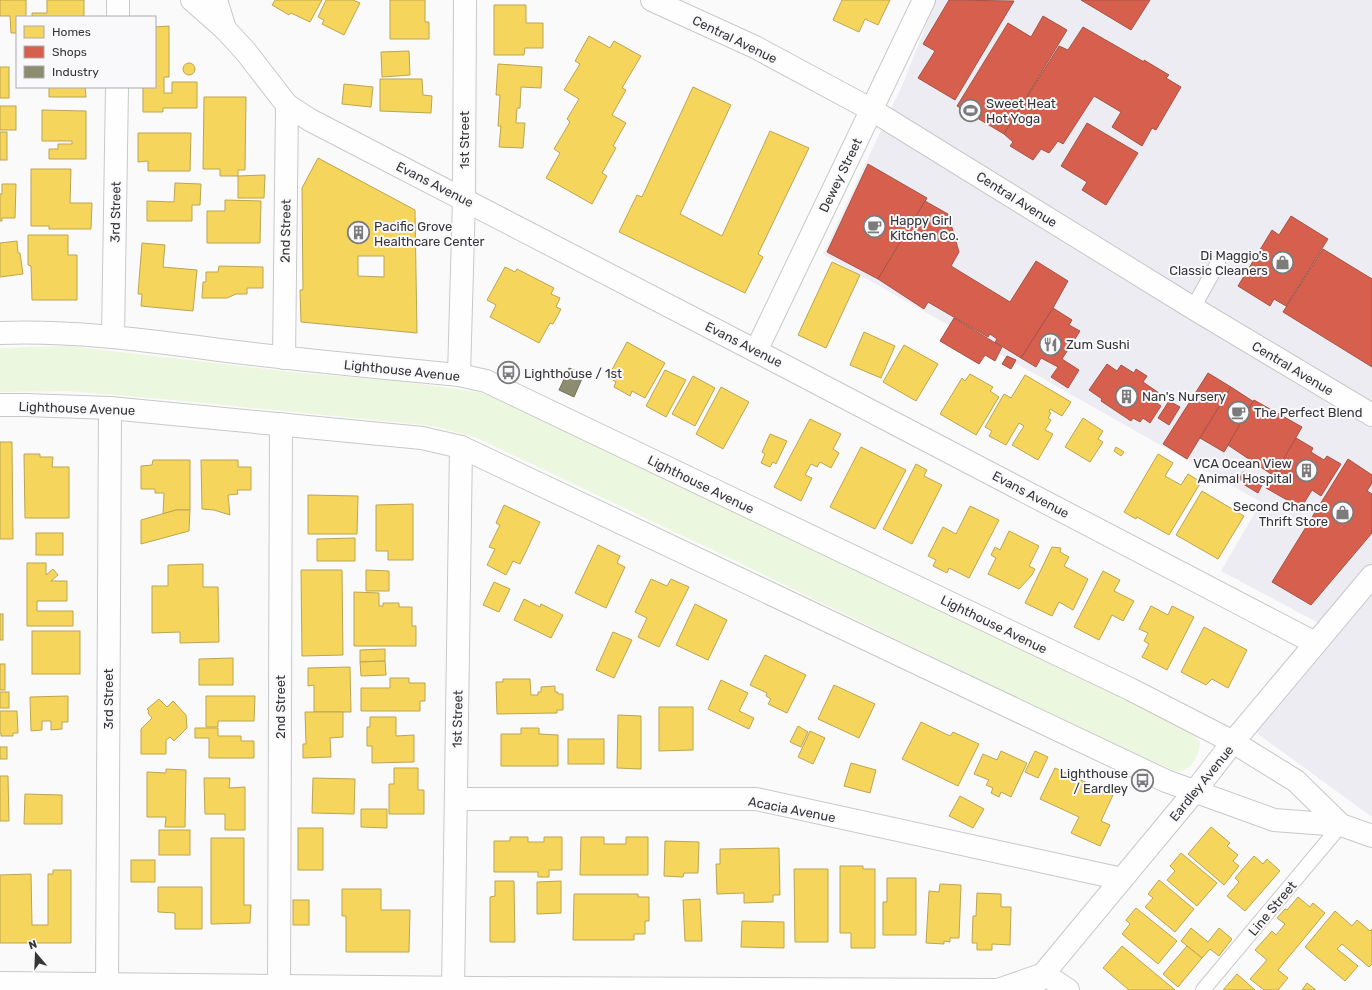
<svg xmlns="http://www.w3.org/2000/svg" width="1372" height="990" viewBox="0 0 1372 990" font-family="Rubik,sans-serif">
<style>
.built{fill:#ececf2}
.green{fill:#ecf7df}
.homes{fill:#f6d55c;stroke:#bca551;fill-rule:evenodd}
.shops{fill:#d6604d;stroke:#a65346}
.industry{fill:#8c8c6e;stroke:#72725e}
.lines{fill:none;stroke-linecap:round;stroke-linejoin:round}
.service-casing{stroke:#c8c8c8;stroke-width:16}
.minor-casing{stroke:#c8c8c8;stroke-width:24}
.tertiary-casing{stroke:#c8c8c8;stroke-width:24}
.secondary-casing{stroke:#c8c8c8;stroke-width:24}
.service{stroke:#fefefe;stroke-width:14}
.minor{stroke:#fefefe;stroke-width:22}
.tertiary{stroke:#fefefe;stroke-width:22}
.secondary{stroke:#fefefe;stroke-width:22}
.labels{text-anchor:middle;stroke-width:4;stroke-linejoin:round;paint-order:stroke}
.street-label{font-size:13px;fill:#363637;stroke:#f9f9fc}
.poi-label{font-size:13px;fill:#363637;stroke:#f9f9fc;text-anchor:start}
</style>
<rect width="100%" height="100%" fill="#fafafb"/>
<!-- built -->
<path class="built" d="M936 0H1372V817L1247 726 1328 628 1221 571 1261 502 823 254 902 86Z"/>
<!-- green -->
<path class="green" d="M69 346 292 372 398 381 478 392 487 395 539 418 1192 732 1200 742C1200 753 1193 768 1181 771 1176 772 1170 769 1165 767L1032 705 719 553 477 438 434 426 163 399 67 391 0 392V348Z"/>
<!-- homes -->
<g class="homes">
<path d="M0 0H26V17H17V33H11L10 16H0Z"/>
<path d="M47 0H84V17H32V13H47Z"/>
<path d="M275 0H322L310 22 291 13 289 15 272 5Z"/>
<path d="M326 0H353L360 3 344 35 322 24 324 20 318 17Z"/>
<path d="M390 0H425V22H429V39H390Z"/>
<path d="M842 0H890L878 25 865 19 859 32 833 20Z"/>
<path d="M494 5H526V23H543V48H525L524 55H494Z"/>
<path d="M169 26V77H164V93H172V82H197V108H163V112H143V87H155V27Z"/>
<path d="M589 36 610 48 614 41 641 56 622 88 626 90 612 115 626 123 613 146 616 148 602 173 607 176 592 204 546 178 560 153 554 149 570 122 567 119 579 99 564 90 580 64 575 61Z"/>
<path d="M409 51 410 75 382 77 381 52Z"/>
<circle cx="189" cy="69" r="6"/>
<path d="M498 64 542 67 541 88 521 87 520 108H517L516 123H525L523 148 499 147 501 126H498L500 95H496Z"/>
<rect x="0" y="67" width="9" height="31"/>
<path d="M380 79H422L423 95 432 96 431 113 380 111Z"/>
<path d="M344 84 373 87 371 107 342 104Z"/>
<path d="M49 87H85L86 97H49Z"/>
<path d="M693 87 731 105 680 214 722 236 770 131 809 148 758 254 763 257 745 293 619 232 637 195 642 197Z"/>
<path d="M204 97H246L245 170H238V176H220V169H203Z"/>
<rect x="0" y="106" width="16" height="24"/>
<path d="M42 110 86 111V159H49V149H58V144H72V141H42Z"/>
<rect x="0" y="132" width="7" height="28"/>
<path d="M138 133H191L190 171H148V161L138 162Z"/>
<path d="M318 158 415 210 417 333 301 322 300 290H303L302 188ZM358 256H384V277L358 276Z"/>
<path d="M31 169H71L70 203H92L91 229H49V226H31Z"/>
<path d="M265 175 264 198H238V176Z"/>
<path d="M175 183 201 184 200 205H192V221H147V201L174 202Z"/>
<path d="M2 184H16L15 218H2V221H0V194H2Z"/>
<path d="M225 200 261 201 260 243H207V211H225Z"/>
<path d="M28 235H68V255H77V300H32L31 266 28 265Z"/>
<path d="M17 241 18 253H20L23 274 0 277V243Z"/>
<path d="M142 243 165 245 163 267 197 270 193 311 141 306 142 294H138Z"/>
<path d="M832 262 860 275 826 348 798 335Z"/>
<path d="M219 266 263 267V288H247V294H236L227 298H202L203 282H206V272H218Z"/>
<path d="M505 267 515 272 517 269 554 288 551 294 560 298 556 307 561 309 553 324 550 323 539 343 490 317 496 305 487 300Z"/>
<path d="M864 332 895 346 881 378 850 365Z"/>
<path d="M627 342 665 363 645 398 632 391 630 396 614 387 616 382 608 377Z"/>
<path d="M904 345 938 364 916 401 883 382Z"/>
<path d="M665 370 686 380 666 417 646 406Z"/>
<path d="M970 374 993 387 990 391 999 397 976 435 940 414 962 378 965 381Z"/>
<path d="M1025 375 1071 402 1062 416 1050 409 1049 412 1051 413 1048 418 1051 420 1045 430 1053 434 1038 460 1012 445 1024 426 1019 423 1006 445 989 436 992 431 985 427 1004 394 1011 398Z"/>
<path d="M693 376 715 388 695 426 672 414Z"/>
<path d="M721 387 749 402 723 449 696 434Z"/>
<path d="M1083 418 1103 431 1098 439 1103 442 1090 462 1065 447Z"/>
<path d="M810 419 841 434 833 449 839 453 831 468 820 462 817 467 811 464 805 475 812 478 801 501 774 487Z"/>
<path d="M770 434 787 441 776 464 773 462 770 467 761 463 765 454 762 452Z"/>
<path d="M0 442H12L13 539H0Z"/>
<path d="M861 447 906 470 875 529 830 507Z"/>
<path d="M1116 447 1124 452 1121 456 1114 451Z"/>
<path d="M24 454H40V457H53L52 467H69V518H25Z"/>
<path d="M1158 454 1173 463 1165 476 1181 485 1188 474 1201 482 1169 535 1137 517 1136 519 1124 512Z"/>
<path d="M153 460H190V510H176L163 514 164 493H155V489H141V466L152 465Z"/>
<path d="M201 460H238V467H251V490H237L238 494 228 495 230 515 214 510 202 509Z"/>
<path d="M916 464 927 470 924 476 942 485 912 544 883 529Z"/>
<path d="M1202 491 1244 516 1218 559 1176 535Z"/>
<path d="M308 495 358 496 357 534H308Z"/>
<path d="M413 504V560H388V551H376V505Z"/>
<path d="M504 505 540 522 520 564 513 561 506 575 487 565 495 549 489 547 500 525 496 523Z"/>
<path d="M970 506 999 520 969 578 949 568 947 573 933 566 936 560 928 556 943 527 956 534Z"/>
<path d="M176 510H190L189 531 141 544V520Z"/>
<path d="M1009 531 1039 546 1029 566 1035 569 1032 575 1019 589 988 574 996 558 991 555 995 547 1000 550Z"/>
<rect x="36" y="533" width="27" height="22"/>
<path d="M355 538V561H317V539Z"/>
<path d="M598 545 620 556 617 563 625 567 606 608 575 593Z"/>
<path d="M1052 547 1061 548 1060 552 1069 557 1064 566 1088 579 1073 610 1059 602 1052 616 1025 603Z"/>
<path d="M27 563H46V575L53 569 58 575 51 581H67V601H37V611H73V626H27Z"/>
<path d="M203 564V587H218L219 642 180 643V632L152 633V586H168V565Z"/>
<path d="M301 570H342L343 655 302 656Z"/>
<path d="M366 570 389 571V591H366Z"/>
<path d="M1103 571 1120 580 1114 591 1134 601 1123 621 1112 615 1099 640 1074 627Z"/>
<path d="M651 579 667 586 671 579 689 587 659 647 638 637 647 618 635 612Z"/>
<path d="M494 582 510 589 499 612 483 605Z"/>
<path d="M354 592 379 593V606H383V603H399V607H412V626H416V646H354Z"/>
<path d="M524 599 540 607 541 604 563 615 551 638 514 620Z"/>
<path d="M695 604 727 620 708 660 676 645Z"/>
<path d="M1151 606 1168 615 1172 606 1194 617 1167 670 1142 657 1149 644 1144 641 1148 633 1139 629Z"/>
<rect x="0" y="614" width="3" height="26"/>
<path d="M1204 627 1247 650 1228 688 1212 679 1206 685 1181 672Z"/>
<rect x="32" y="631" width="48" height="43"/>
<path d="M613 632 632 640 614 678 596 670Z"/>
<path d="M385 649V661L360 662V650Z"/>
<path d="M765 655 806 675 787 713 768 704 771 699 766 696 767 693 750 685Z"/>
<path d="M233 658V685H199V659Z"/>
<path d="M385 661 386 675 361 676 360 662Z"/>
<rect x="0" y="664" width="5" height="26"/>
<path d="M350 667 351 712H314V685L308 686V668Z"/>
<path d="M390 678H409V683H425V701H420V711H361V688H390Z"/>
<path d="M503 679H530L531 695H538V692H541V687L555 686V692H558V694H563V710H557V713L497 714 496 682H503Z"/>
<path d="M721 680 748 693 739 711 754 718 749 729 708 709Z"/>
<path d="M834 685 875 704 859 738 818 719Z"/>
<rect x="0" y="692" width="9" height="16"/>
<path d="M68 696V722H62V729L51 730V721H42V730L31 731 30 697Z"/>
<path d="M206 696H255L254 721H218V727H206Z"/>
<path d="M159 699 167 707 173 701 186 715 187 728 174 741 170 737 166 740V754H141V729L152 718 148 713 149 711 147 709Z"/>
<path d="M659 707H693V750L659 751Z"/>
<path d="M0 711H17L18 733H13V736H1V733H0Z"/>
<path d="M305 712H343V737L330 738 331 757 303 758V744H306Z"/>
<path d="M618 715 641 716V769L617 768Z"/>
<path d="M370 717H396V736L414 735V762L372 763V746H367V727H370Z"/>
<path d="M921 722 950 736 953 732 979 744 958 786 902 759Z"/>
<path d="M798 726 808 732 801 747 790 742Z"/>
<path d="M195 728H218V736H241V741H254V758H209V738H195Z"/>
<path d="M521 728H539V734L558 735V766H501V734H521Z"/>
<path d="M810 731 825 738 813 764 798 757Z"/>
<rect x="568" y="739" width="36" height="25"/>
<rect x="0" y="747" width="7" height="12"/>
<path d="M1001 751 1027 763 1011 797 1001 792 999 797 991 793 993 788 986 785 989 780 974 774 983 754 997 760Z"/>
<path d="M1035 751 1048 757 1038 778 1025 772Z"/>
<path d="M851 763 876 770 870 793 844 786Z"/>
<path d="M394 768H418V790H424V814H389V784H394Z"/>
<path d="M1055 768 1113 795 1101 821 1110 825 1100 846 1071 833 1079 817 1040 799Z"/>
<path d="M166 769 186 770 185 827H165L166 817H147V772L166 773Z"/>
<path d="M0 776H8L9 821H0Z"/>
<path d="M204 778H230L229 788 245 787V830H225V814H205Z"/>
<path d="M313 778 355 779 354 814 312 813Z"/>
<path d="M25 794 62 795V824H24Z"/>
<path d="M960 796 984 809 973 828 949 816Z"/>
<path d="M361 809H387V828L361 827Z"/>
<path d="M1211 827 1230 843 1227 846 1238 855 1233 861 1239 866 1224 885 1188 854Z"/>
<rect x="298" y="828" width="25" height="42"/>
<rect x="159" y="830" width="31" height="25"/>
<path d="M510 837H528V842H544V837H562V870H549V877H538V872H494V841H510Z"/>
<path d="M581 837H604V844H626V837H648V875H580Z"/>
<path d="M211 838H244V905H251L250 923 211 924Z"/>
<path d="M665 841 699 842 698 873H684L683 877 664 876Z"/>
<path d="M779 848 780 895H773V902L744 903V893L717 894 716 864H720V849Z"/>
<path d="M1181 853 1217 883 1197 906 1167 880 1175 871 1170 866Z"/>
<path d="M1254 856 1263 864 1267 859 1280 871 1245 911 1227 896 1239 882 1235 878Z"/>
<rect x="131" y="860" width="24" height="22"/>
<path d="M840 866H863V869H875V948H851V933H840Z"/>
<path d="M794 869H828V942H795Z"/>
<path d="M53 870H71V943H0V875L31 874 32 925H48V874H53Z"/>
<path d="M887 878H916V935H883V902H887Z"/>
<path d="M1159 880 1194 909 1175 932 1145 907 1153 898 1148 894Z"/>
<path d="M495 881H514L515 942H490V897L495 896Z"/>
<path d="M561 881V913L537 914V882Z"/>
<path d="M940 884 961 885 959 938H950V942L944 941V944L926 943 929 891 939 892Z"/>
<path d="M158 887H202V929H175V913L158 912Z"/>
<path d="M342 889H381V910H410L409 952H346V916H342Z"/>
<path d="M977 893 1001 894V907H1011L1010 945 992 944V950H977V943H972L973 916H976Z"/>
<path d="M574 894H638V897H649V921H645V934H634V940H573Z"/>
<path d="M1298 897 1310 907 1313 903 1325 913 1278 970 1288 978 1278 990H1264L1250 979 1267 960 1255 950 1272 931 1276 935 1285 924 1277 918 1285 909 1287 910Z"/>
<path d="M700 899 702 941H685L683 900Z"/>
<rect x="293" y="900" width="16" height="25"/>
<path d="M1136 908 1177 941 1158 964 1122 934 1130 924 1126 920Z"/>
<path d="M1335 911 1352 926 1357 920 1370 931 1372 929V964L1369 967 1342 944 1337 949 1358 966 1345 981 1305 947Z"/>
<path d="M742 921 784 922V948L741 947Z"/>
<path d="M1191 928 1208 942 1219 928 1232 939 1219 956 1210 949 1202 958 1181 941Z"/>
<path d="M1122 946 1175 990H1129L1103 968Z"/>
<path d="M1187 946 1202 958 1178 987 1163 974Z"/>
<path d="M1237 974 1255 990H1223Z"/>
<path d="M1307 983 1316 990H1302Z"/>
</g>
<!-- shops -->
<g class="shops">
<path d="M949 0 1014 1 955 100 918 78 935 51 923 44Z"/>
<path d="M1081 0H1150L1131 30Z"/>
<path d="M1043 16 1067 30 1004 134 957 106 1008 23 1031 37Z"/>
<path d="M1083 27 1144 62V60L1169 75 1166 78 1181 87 1156 130 1152 128 1142 146 1112 127 1121 112 1094 96 1063 144 1058 141 1049 153 1041 149 1033 160 1010 146 1013 142 1004 134 1059 46 1068 50Z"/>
<path d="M1087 123 1138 153 1106 205 1082 190 1087 182 1061 166Z"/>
<path d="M868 164 927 198 878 279 827 252Z"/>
<path d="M925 201 948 214 959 252 951 266 1010 302 1036 261 1068 281 1053 308 1021 358 995 342 997 339 990 334 988 337 928 302 924 309 878 279Z"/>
<path d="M1291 216 1328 239 1286 306 1274 299 1270 306 1238 286 1272 230 1279 235Z"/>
<path d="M1323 249 1372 279V367L1283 312Z"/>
<path d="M1053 308 1072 320 1069 325 1080 331 1062 359 1079 370 1068 388 1051 377 1058 367 1041 358 1036 367 1021 358Z"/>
<path d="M954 318 1002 347 995 361 985 355 979 364 940 341Z"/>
<path d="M1007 356 1016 360 1011 369 1002 364Z"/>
<path d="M1107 364 1117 371 1121 365 1134 373 1136 369 1147 376 1143 382 1159 393 1154 401 1161 406 1150 423 1143 418 1140 422 1133 418 1131 421 1101 401 1102 399 1089 390Z"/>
<path d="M1208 373 1231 387 1187 459 1163 444Z"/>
<path d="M1231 387 1254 402 1224 452 1200 438Z"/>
<path d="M1254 400 1302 427 1274 476 1228 445Z"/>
<path d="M1169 401 1180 407 1169 425 1158 418Z"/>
<path d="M1296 438 1313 448 1311 452 1324 460 1327 456 1341 464 1321 496 1312 490 1301 508 1266 488Z"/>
<path d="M1348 459 1372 475V483L1367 491 1372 494V533L1311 605 1272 582Z"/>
<path d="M1243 472 1248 475 1244 482 1239 479Z"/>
<path d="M1248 476 1262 485 1258 493 1243 484Z"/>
</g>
<!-- industry -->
<path class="industry" d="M569 368 584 374 574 397 559 390Z"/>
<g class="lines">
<defs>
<g id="service">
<path d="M1193 308 1218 263"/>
<path d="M1203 990 1341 825"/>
</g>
<g id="minor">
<path d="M216 0 225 29 246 52 287 105 310 120 756 351 1315 643"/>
<path d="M118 17V0"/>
<path d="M113 337 117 87"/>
<path d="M756 351 924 0"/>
<path d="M284 358 287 105"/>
<path d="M459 375 464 199 465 0"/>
<path d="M1233 742 1372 576"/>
<path d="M456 799H756L1122 879"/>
<path d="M0 983 477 988 994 990"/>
<path d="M107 990 110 408"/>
<path d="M279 990 281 424"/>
<path d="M453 990 461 447"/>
<path d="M998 990 1044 974 1068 990"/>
</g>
<g id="tertiary">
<path d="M192 0 225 29"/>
<path d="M652 0 755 47 872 110 1193 308 1372 415"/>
</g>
<g id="secondary">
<path d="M0 333C79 330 157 342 236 352 310 361 385 368 459 375L486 381 1130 689 1233 742 1296 781 1341 825"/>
<path d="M0 405H26L110 408 422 438 461 447 1166 781 1274 820 1341 825 1372 836"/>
<path d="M1030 990 1195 791 1233 742"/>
</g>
</defs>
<!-- service casing -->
<use href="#service" class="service-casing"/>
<!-- minor casing -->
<use href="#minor" class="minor-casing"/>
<!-- tertiary casing -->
<use href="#tertiary" class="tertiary-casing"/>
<!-- secondary casing -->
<use href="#secondary" class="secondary-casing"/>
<!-- service -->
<use href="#service" class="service"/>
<!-- minor -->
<use href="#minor" class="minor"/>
<!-- tertiary -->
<use href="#tertiary" class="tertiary"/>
<!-- secondary -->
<use href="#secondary" class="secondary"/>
</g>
<!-- icons -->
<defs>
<symbol id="stadium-ring" viewBox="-11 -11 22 22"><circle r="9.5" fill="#f9f9fc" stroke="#7b7b7c" stroke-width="1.5"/><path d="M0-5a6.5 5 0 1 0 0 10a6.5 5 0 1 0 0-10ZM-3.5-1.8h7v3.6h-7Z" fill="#7b7b7c"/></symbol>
<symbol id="cafe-ring" viewBox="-11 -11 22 22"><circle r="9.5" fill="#f9f9fc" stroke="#7b7b7c" stroke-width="1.5"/><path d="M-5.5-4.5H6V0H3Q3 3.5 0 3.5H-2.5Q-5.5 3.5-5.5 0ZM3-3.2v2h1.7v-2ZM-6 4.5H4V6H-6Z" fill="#7b7b7c"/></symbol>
<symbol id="building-ring" viewBox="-11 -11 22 22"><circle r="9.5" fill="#f9f9fc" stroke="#7b7b7c" stroke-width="1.5"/><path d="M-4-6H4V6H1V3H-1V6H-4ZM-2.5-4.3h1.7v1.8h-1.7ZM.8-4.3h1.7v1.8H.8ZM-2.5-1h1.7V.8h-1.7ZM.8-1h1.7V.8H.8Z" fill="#7b7b7c"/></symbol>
<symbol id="shop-ring" viewBox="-11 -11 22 22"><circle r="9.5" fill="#f9f9fc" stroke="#7b7b7c" stroke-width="1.5"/><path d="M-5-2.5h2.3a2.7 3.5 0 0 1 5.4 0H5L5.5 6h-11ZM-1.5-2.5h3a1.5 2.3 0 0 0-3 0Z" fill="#7b7b7c"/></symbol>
<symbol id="restaurant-ring" viewBox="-11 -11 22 22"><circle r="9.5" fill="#f9f9fc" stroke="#7b7b7c" stroke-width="1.5"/><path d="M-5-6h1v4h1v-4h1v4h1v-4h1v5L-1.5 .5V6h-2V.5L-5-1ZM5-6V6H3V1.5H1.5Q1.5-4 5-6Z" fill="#7b7b7c"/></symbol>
<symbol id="bus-ring" viewBox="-11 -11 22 22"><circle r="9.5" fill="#f9f9fc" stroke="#7b7b7c" stroke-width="1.5"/><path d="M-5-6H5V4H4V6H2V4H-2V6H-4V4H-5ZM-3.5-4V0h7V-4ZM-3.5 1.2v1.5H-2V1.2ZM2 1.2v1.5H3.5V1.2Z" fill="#7b7b7c"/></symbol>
</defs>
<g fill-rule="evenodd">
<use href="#stadium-ring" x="958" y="98" width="25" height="25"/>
<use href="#cafe-ring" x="862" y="214" width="25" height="25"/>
<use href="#building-ring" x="346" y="220" width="25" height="25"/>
<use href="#shop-ring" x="1270" y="250" width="25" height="25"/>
<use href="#restaurant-ring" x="1038" y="332" width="25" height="25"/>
<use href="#bus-ring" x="496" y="360" width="25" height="25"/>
<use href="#building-ring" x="1114" y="384" width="25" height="25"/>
<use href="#cafe-ring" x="1226" y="400" width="25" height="25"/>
<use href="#building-ring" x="1294" y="458" width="25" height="25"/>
<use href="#shop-ring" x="1330" y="500" width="25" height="25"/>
<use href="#bus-ring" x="1130" y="768" width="25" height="25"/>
</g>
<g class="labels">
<!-- street labels -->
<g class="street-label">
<text transform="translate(735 39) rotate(26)" y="5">Central Avenue</text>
<text transform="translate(464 140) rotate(-90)" y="5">1st Street</text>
<text transform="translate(840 175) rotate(-64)" y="5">Dewey Street</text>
<text transform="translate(435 184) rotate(27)" y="5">Evans Avenue</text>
<text transform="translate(1017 199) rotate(32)" y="5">Central Avenue</text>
<text transform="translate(115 212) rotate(-89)" y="5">3rd Street</text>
<text transform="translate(285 231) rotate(-89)" y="5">2nd Street</text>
<text transform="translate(744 344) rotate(27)" y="5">Evans Avenue</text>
<text transform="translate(1293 368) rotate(31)" y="5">Central Avenue</text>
<text transform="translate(402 370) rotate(6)" y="5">Lighthouse Avenue</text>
<text transform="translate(77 408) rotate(2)" y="5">Lighthouse Avenue</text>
<text transform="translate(701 484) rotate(26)" y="5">Lighthouse Avenue</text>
<text transform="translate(1031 494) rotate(28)" y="5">Evans Avenue</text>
<text transform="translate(994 624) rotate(26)" y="5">Lighthouse Avenue</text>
<text transform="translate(108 699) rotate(-90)" y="5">3rd Street</text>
<text transform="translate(280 707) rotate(-90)" y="5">2nd Street</text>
<text transform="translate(457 719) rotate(-89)" y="5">1st Street</text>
<text transform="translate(1201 783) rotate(-51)" y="5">Eardley Avenue</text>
<text transform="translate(792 809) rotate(11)" y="5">Acacia Avenue</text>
<text transform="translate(1272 908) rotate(-50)" y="5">Line Street</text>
</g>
<!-- poi labels -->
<g class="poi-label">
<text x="986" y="108">Sweet Heat<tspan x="986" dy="15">Hot Yoga</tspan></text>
<text x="890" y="225">Happy Girl<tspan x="890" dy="15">Kitchen Co.</tspan></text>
<text x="374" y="231">Pacific Grove<tspan x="374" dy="15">Healthcare Center</tspan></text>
<text x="1268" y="260" text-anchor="end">Di Maggio's<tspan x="1268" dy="15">Classic Cleaners</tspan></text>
<text x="1066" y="349">Zum Sushi</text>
<text x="524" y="378">Lighthouse / 1st</text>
<text x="1142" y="401">Nan's Nursery</text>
<text x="1254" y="417">The Perfect Blend</text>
<text x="1292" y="468" text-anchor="end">VCA Ocean View<tspan x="1292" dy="15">Animal Hospital</tspan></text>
<text x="1328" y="511" text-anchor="end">Second Chance<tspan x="1328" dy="15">Thrift Store</tspan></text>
<text x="1128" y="778" text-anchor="end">Lighthouse<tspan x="1128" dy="15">/ Eardley</tspan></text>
</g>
</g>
<!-- legend -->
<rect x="16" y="16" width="140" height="72" fill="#f9f9fc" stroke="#ababad"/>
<rect x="24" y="26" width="20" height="12" fill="#f6d55c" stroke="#ababad"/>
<text x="52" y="36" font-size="12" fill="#363637">Homes</text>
<rect x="24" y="46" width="20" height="12" fill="#d6604d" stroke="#ababad"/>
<text x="52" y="56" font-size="12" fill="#363637">Shops</text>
<rect x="24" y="66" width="20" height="12" fill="#8c8c6e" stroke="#ababad"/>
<text x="52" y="76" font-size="12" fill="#363637">Industry</text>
<!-- north arrow -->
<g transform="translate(36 954) rotate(341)" stroke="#f9f9fc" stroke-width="3" paint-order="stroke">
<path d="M0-3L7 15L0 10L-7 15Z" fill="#363637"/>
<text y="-6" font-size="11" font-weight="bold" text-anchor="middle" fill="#363637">N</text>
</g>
</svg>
